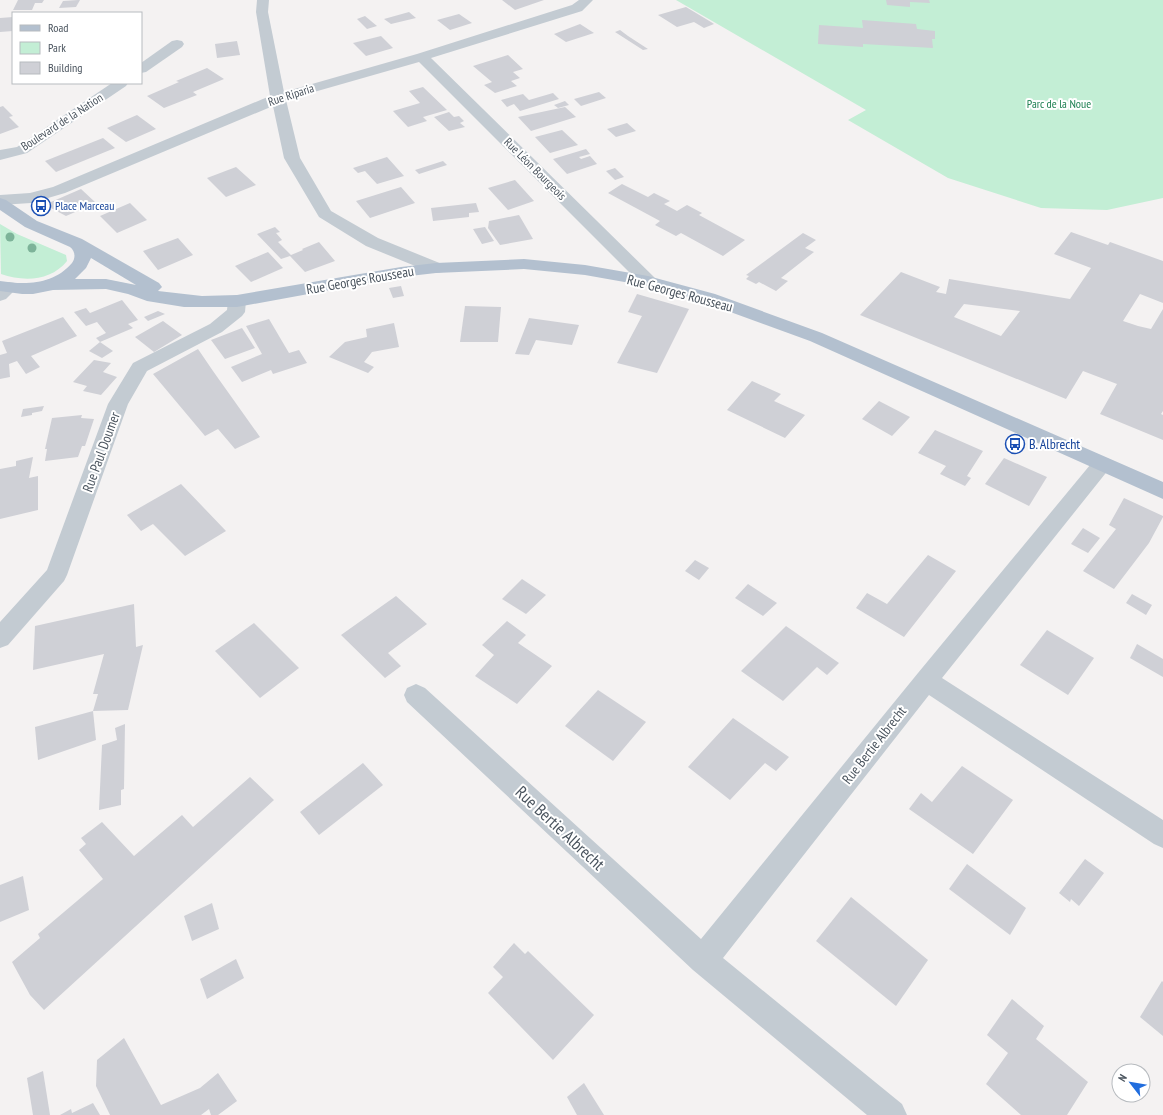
<svg xmlns="http://www.w3.org/2000/svg" width="1163" height="1115" viewBox="0 0 1163 1115" font-family="'PT Sans Narrow',sans-serif">
<style>
.green{fill:#c3eed5}
.building{fill:#cfd0d6;fill-rule:evenodd}
.lines{fill:none;stroke-linecap:round;stroke-linejoin:round}
.street{fill:#c3cbd2;fill-rule:evenodd}
.primary{fill:#b3c0cf;fill-rule:evenodd}
.tree{fill:#7db399}
.labels{text-anchor:middle;stroke-width:4;stroke-linejoin:round;paint-order:stroke}
.far-street-label{font-size:12px;fill:#4a545e;stroke:#fff}
.far-park-label{font-size:12px;fill:#1c7f50;stroke:#fff}
.far-transit-label{font-size:12px;fill:#164399;stroke:#fff;text-anchor:start}
.street-label{font-size:14px;fill:#4a545e;stroke:#fff}
.transit-label{font-size:14px;fill:#164399;stroke:#fff;text-anchor:start}
.near-street-label{font-size:17px;fill:#4a545e;stroke:#fff}
</style>
<rect width="100%" height="100%" fill="#f4f2f2"/>
<!-- green -->
<g class="green">
<path d="M676 0H1163V198L1107 210 1041 208 948 178 848 120 866 110Z"/>
<path d="M0 224 17 234 66 255 67 261C51 281 24 282 1 274Z"/>
</g>
<!-- building -->
<g class="building">
<path d="M18 0H44L42 3H35L32 10H13Z"/>
<path d="M78 0H80L76 7 59 8 63 1Z"/>
<path d="M502 0H544L515 10Z"/>
<path d="M886 0H929L930 3 910 2V7L887 5Z"/>
<path d="M686 7 711 22 714 24 704 28 694 22 677 27 658 15Z"/>
<path d="M409 12 416 18 391 24 384 19Z"/>
<path d="M459 14 472 23 450 30 437 20Z"/>
<path d="M365 16 377 26 367 29 357 19Z"/>
<path d="M13 17V31L0 32V18Z"/>
<path d="M862 20 916 24 917 29 935 31V39H932L933 48 863 44V47L818 44 819 25 863 28Z"/>
<path d="M580 24 594 33 566 42 554 34Z"/>
<path d="M620 30 628 36 648 49 643 50 615 32Z"/>
<path d="M381 36 393 48 366 56 353 43Z"/>
<path d="M237 41 240 55 217 58 215 44Z"/>
<path d="M508 55 523 69 513 72 520 78 511 81 517 86 495 93 484 85 492 82 473 66Z"/>
<path d="M207 68 224 79 193 92 197 95 164 108 147 96 179 82 176 81Z"/>
<path d="M423 87 447 110 423 117 427 121 408 127 393 111 420 103 409 91Z"/>
<path d="M599 92 606 98 581 106 574 99Z"/>
<path d="M553 93 559 99 520 111 514 104 507 107 501 100 523 94 529 100Z"/>
<path d="M565 101 569 105 558 108 554 105Z"/>
<path d="M3 106 13 116 9 117 19 127 0 134V107Z"/>
<path d="M565 107 576 117 531 131 518 117Z"/>
<path d="M449 112 454 117 459 116 464 121 460 123 465 127 449 131 434 117Z"/>
<path d="M137 115 156 129 126 142 107 128Z"/>
<path d="M627 123 636 131 616 137 607 129Z"/>
<path d="M562 130 578 145 550 153 535 137Z"/>
<path d="M103 138 115 148 56 172 45 161Z"/>
<path d="M586 149 590 154 579 157 581 159 590 156 597 164 567 174 553 159Z"/>
<path d="M387 157 404 176 377 184 365 171 358 173 353 168Z"/>
<path d="M443 161 447 165 419 174 415 170Z"/>
<path d="M236 167 256 185 226 197 207 178Z"/>
<path d="M615 168 624 177 615 180 606 171Z"/>
<path d="M515 180 534 201 508 210 488 188Z"/>
<path d="M622 184 648 197 654 193 670 201 664 204 677 211 687 205 702 213 699 215 745 240 723 256 681 233 676 236 655 225 660 221 608 193Z"/>
<path d="M401 187 415 203 370 218 356 201Z"/>
<path d="M81 189 96 203 66 216 49 207 51 202Z"/>
<path d="M130 203 147 220 117 233 100 216Z"/>
<path d="M476 203 479 212 469 213V217L433 221 431 208Z"/>
<path d="M519 215 533 239 500 245 488 228 489 221Z"/>
<path d="M275 227 280 232 276 233 282 240 278 242 291 255 303 250 302 249 319 242 335 261 305 272 290 256 281 259 257 234Z"/>
<path d="M485 227 494 241 482 244 473 229Z"/>
<path d="M1071 232 1108 245 1110 242 1163 261V303L1140 294 1123 321 1138 326 1151 329 1163 309V411L1161 414 1163 415V440L1100 414 1117 384 1083 371 1066 399 860 315 901 272 940 287 936 292 946 294 949 279 1070 299 1091 268 1054 254ZM964 304 1020 311 1001 336 954 317Z"/>
<path d="M803 233 816 240 805 248 814 252 781 278 788 281 776 291 759 282 756 284 746 279 749 276 746 275Z"/>
<path d="M178 238 193 255 158 270 143 251Z"/>
<path d="M268 252 283 268 251 282 235 266Z"/>
<path d="M401 286 404 296 393 298 389 288Z"/>
<path d="M637 294 689 309 657 373 617 363 642 316 628 312Z"/>
<path d="M122 300 138 320 128 324 133 328 100 342 96 338 106 333 97 322 86 326 74 312 86 308 90 313Z"/>
<path d="M465 306 501 307 498 342H460Z"/>
<path d="M158 311 165 314 148 321 144 317Z"/>
<path d="M63 317 77 336 31 356 40 367 26 374 17 361 9 364 10 377 0 379V355L7 353 2 341Z"/>
<path d="M529 318 579 325 572 345 536 340 529 355 515 354Z"/>
<path d="M269 319 289 353 299 350 307 363 273 374 271 370 242 382 231 367 262 354 246 326Z"/>
<path d="M163 321 182 335 154 352 135 337Z"/>
<path d="M394 323 399 347 372 352 364 362 374 367 368 373 329 357 345 342 367 337 366 329Z"/>
<path d="M242 328 255 348 225 359 211 340Z"/>
<path d="M100 342 113 351 102 358 89 351Z"/>
<path d="M198 349 213 371 260 437 235 449 218 429 205 436 153 374Z"/>
<path d="M94 360 111 363 103 372 117 377 101 395 83 391 87 386 73 382Z"/>
<path d="M752 381 781 394 774 401 805 415 785 438 727 410Z"/>
<path d="M879 401 910 417 892 436 862 419Z"/>
<path d="M44 406 42 411 32 413V415L21 417 23 409Z"/>
<path d="M82 415 81 418 94 419 85 446H82L78 457 45 461 47 449H45L52 418Z"/>
<path d="M935 430 983 451 967 476 971 478 965 486 940 474 946 466 918 453Z"/>
<path d="M33 457 29 478 38 476V510L0 519V469L16 466V461Z"/>
<path d="M1004 458 1047 477 1029 506 985 484Z"/>
<path d="M181 484 226 531 185 556 153 524 141 531 127 515Z"/>
<path d="M1124 498 1163 516V517L1149 543 1114 589 1083 571 1116 529 1109 525Z"/>
<path d="M1083 528 1100 538 1088 553 1071 544Z"/>
<path d="M928 555 956 571 904 637 856 608 867 593 887 604Z"/>
<path d="M695 560 709 568 699 580 685 571Z"/>
<path d="M522 579 546 595 526 614 502 599Z"/>
<path d="M748 584 777 603 763 616 735 598Z"/>
<path d="M1132 594 1152 605 1146 615 1126 603Z"/>
<path d="M396 596 427 624 388 653 401 666 385 678 341 635Z"/>
<path d="M134 604 136 647 143 645 128 710 93 711 98 694H93L104 654 33 670 35 626Z"/>
<path d="M507 621 526 635 518 643 552 666 517 704 475 676 494 655 482 645Z"/>
<path d="M254 623 299 668 260 698 215 651Z"/>
<path d="M786 626 839 663 827 675 817 667 783 701 741 671Z"/>
<path d="M1047 630 1094 658 1068 695 1020 665Z"/>
<path d="M1137 644 1163 659V677L1130 658Z"/>
<path d="M598 690 646 722 613 761 565 726Z"/>
<path d="M93 711 96 740 38 760 35 727Z"/>
<path d="M733 718 789 757 776 771 765 763 730 800 688 767Z"/>
<path d="M125 724 124 789 121 790V805L99 810 102 745 117 740 115 728Z"/>
<path d="M363 763 383 785 319 835 300 812Z"/>
<path d="M962 766 1013 800 973 854 909 809 921 793 932 802Z"/>
<path d="M250 777 274 800 44 1010 30 995 12 962 40 938 38 934 103 879 79 850 86 844 81 838 102 822 134 856 182 815 193 827Z"/>
<path d="M1085 859 1104 873 1079 906 1071 899 1070 902 1059 893Z"/>
<path d="M967 864 1026 908 1010 935 949 889Z"/>
<path d="M23 876 29 910 0 922V885Z"/>
<path d="M851 897 928 960 896 1006 816 941Z"/>
<path d="M212 903 219 929 192 941 184 916Z"/>
<path d="M514 943 525 954 528 951 594 1015 553 1060 488 993 503 977 493 967Z"/>
<path d="M236 959 244 978 207 999 200 979Z"/>
<path d="M1162 981 1163 982V1036L1140 1017Z"/>
<path d="M1012 999 1044 1026 1036 1039 1088 1082 1067 1115H1021L986 1084 1008 1053 987 1035Z"/>
<path d="M124 1038 161 1105 200 1088 218 1073 237 1101 218 1115H211L209 1109 201 1115H110L96 1086 97 1060Z"/>
<path d="M43 1071 50 1115H33L27 1078Z"/>
<path d="M584 1083 604 1115H577L567 1097Z"/>
<path d="M93 1103 100 1115H60L71 1109 72 1113Z"/>
</g>
<g class="lines">
<!-- street -->
<g class="street">
<path d="M257 0H269L268 12 284 92 417 54 572 5 579 0H593L582 11 431 58 654 277 657 281 654 285 648 286 642 285 419 62 286 100 300 158 331 211 378 238 442 264 445 268 442 272 436 273 430 272 366 246 319 217 284 158 273 106 65 193 31 203 0 205V195L30 193 53 187 270 96 256 12Z"/>
<path d="M177 40 182 41 184 44 182 47 146 72 141 73V63L172 41Z"/>
<path d="M112 83H128L126 86 27 153 0 160V150L17 147Z"/>
<path d="M9 282 15 283 18 287 6 299 0 301V286Z"/>
<path d="M237 295 243 297 246 301 245 312 242 316 222 332 147 371 128 404 67 575 64 581 8 645 0 648V622L47 570 108 404 133 363 210 324 227 310 228 301 231 297Z"/>
<path d="M1102 457 1109 459 1112 464 1109 469 942 678 1163 820V848L1154 844 929 695 723 958 902 1104 907 1115H867L693 970 407 702 404 695 407 688 416 684 425 688 701 939 918 673 1095 459Z"/>
</g>
<!-- primary -->
<path class="primary" d="M0 198 6 200 37 221 82 239 159 283 162 287 158 291 202 296 237 295 401 267 436 263 524 259 585 265 648 276 715 294 822 333 1163 482V499L810 341 703 302 647 286 585 275 524 269 436 273 401 277 237 307H184L147 301 128 294 106 289 53 290 33 294H22L0 291V281C26 285 53 285 72 263 76 257 75 251 70 247L25 227 0 210ZM91 258 136 285 106 279H75L86 268Z"/>
</g>
<!-- trees -->
<g class="tree">
<circle cx="10" cy="237" r="4.5"/>
<circle cx="32" cy="248" r="4.5"/>
</g>
<!-- icons -->
<defs>
<symbol id="bus-ring" viewBox="-11 -11 22 22"><circle r="9.5" fill="#fff" stroke="#1a4fb4" stroke-width="1.5"/><path d="M-5-6H5V4H4V6H2V4H-2V6H-4V4H-5ZM-3.5-4V0h7V-4ZM-3.5 1.2v1.5H-2V1.2ZM2 1.2v1.5H3.5V1.2Z" fill="#1a4fb4"/></symbol>
</defs>
<g fill-rule="evenodd">
<use href="#bus-ring" x="30" y="195" width="22" height="22"/>
<use href="#bus-ring" x="1004" y="433" width="22" height="22"/>
</g>
<g class="labels">
<!-- far-street labels -->
<g class="far-street-label">
<text transform="translate(291 95) rotate(-18)" y="4">Rue Riparia</text>
<text transform="translate(62 122) rotate(-33)" y="4">Boulevard de la Nation</text>
<text transform="translate(535 169) rotate(45)" y="4">Rue Léon Bourgeois</text>
</g>
<!-- far-park labels -->
<g class="far-park-label">
<text x="1059" y="108">Parc de la Noue</text>
</g>
<!-- far-transit labels -->
<g class="far-transit-label">
<text x="55" y="210">Place Marceau</text>
</g>
<!-- street labels -->
<g class="street-label">
<text transform="translate(360 280) rotate(-10)" y="5">Rue Georges Rousseau</text>
<text transform="translate(680 293) rotate(15)" y="5">Rue Georges Rousseau</text>
<text transform="translate(101 452) rotate(-70)" y="5">Rue Paul Doumer</text>
<text transform="translate(874 745) rotate(-52)" y="5">Rue Bertie Albrecht</text>
</g>
<!-- transit labels -->
<g class="transit-label">
<text x="1029" y="449">B. Albrecht</text>
</g>
<!-- near-street labels -->
<g class="near-street-label">
<text transform="translate(560 828) rotate(43)" y="6">Rue Bertie Albrecht</text>
</g>
</g>
<!-- legend -->
<rect x="12" y="12" width="130" height="72" fill="#ffffff" stroke="#b7bbbf"/>
<rect x="20" y="25" width="20" height="6" fill="#b3c0cf" stroke="#b7bbbf"/>
<text x="48" y="32" font-size="12" fill="#4a545e">Road</text>
<rect x="20" y="42" width="20" height="12" fill="#c3eed5" stroke="#b7bbbf"/>
<text x="48" y="52" font-size="12" fill="#4a545e">Park</text>
<rect x="20" y="62" width="20" height="12" fill="#cfd0d6" stroke="#b7bbbf"/>
<text x="48" y="72" font-size="12" fill="#4a545e">Building</text>
<!-- north arrow -->
<g transform="translate(1131 1083) rotate(301)"><circle r="19" fill="#ffffff" stroke="#b7bbbf"/>
<path d="M0-3L7 15L0 10L-7 15Z" fill="#216dde"/>
<text y="-6" font-size="11" font-weight="bold" text-anchor="middle" fill="#4a545e">N</text>
</g>
</svg>
